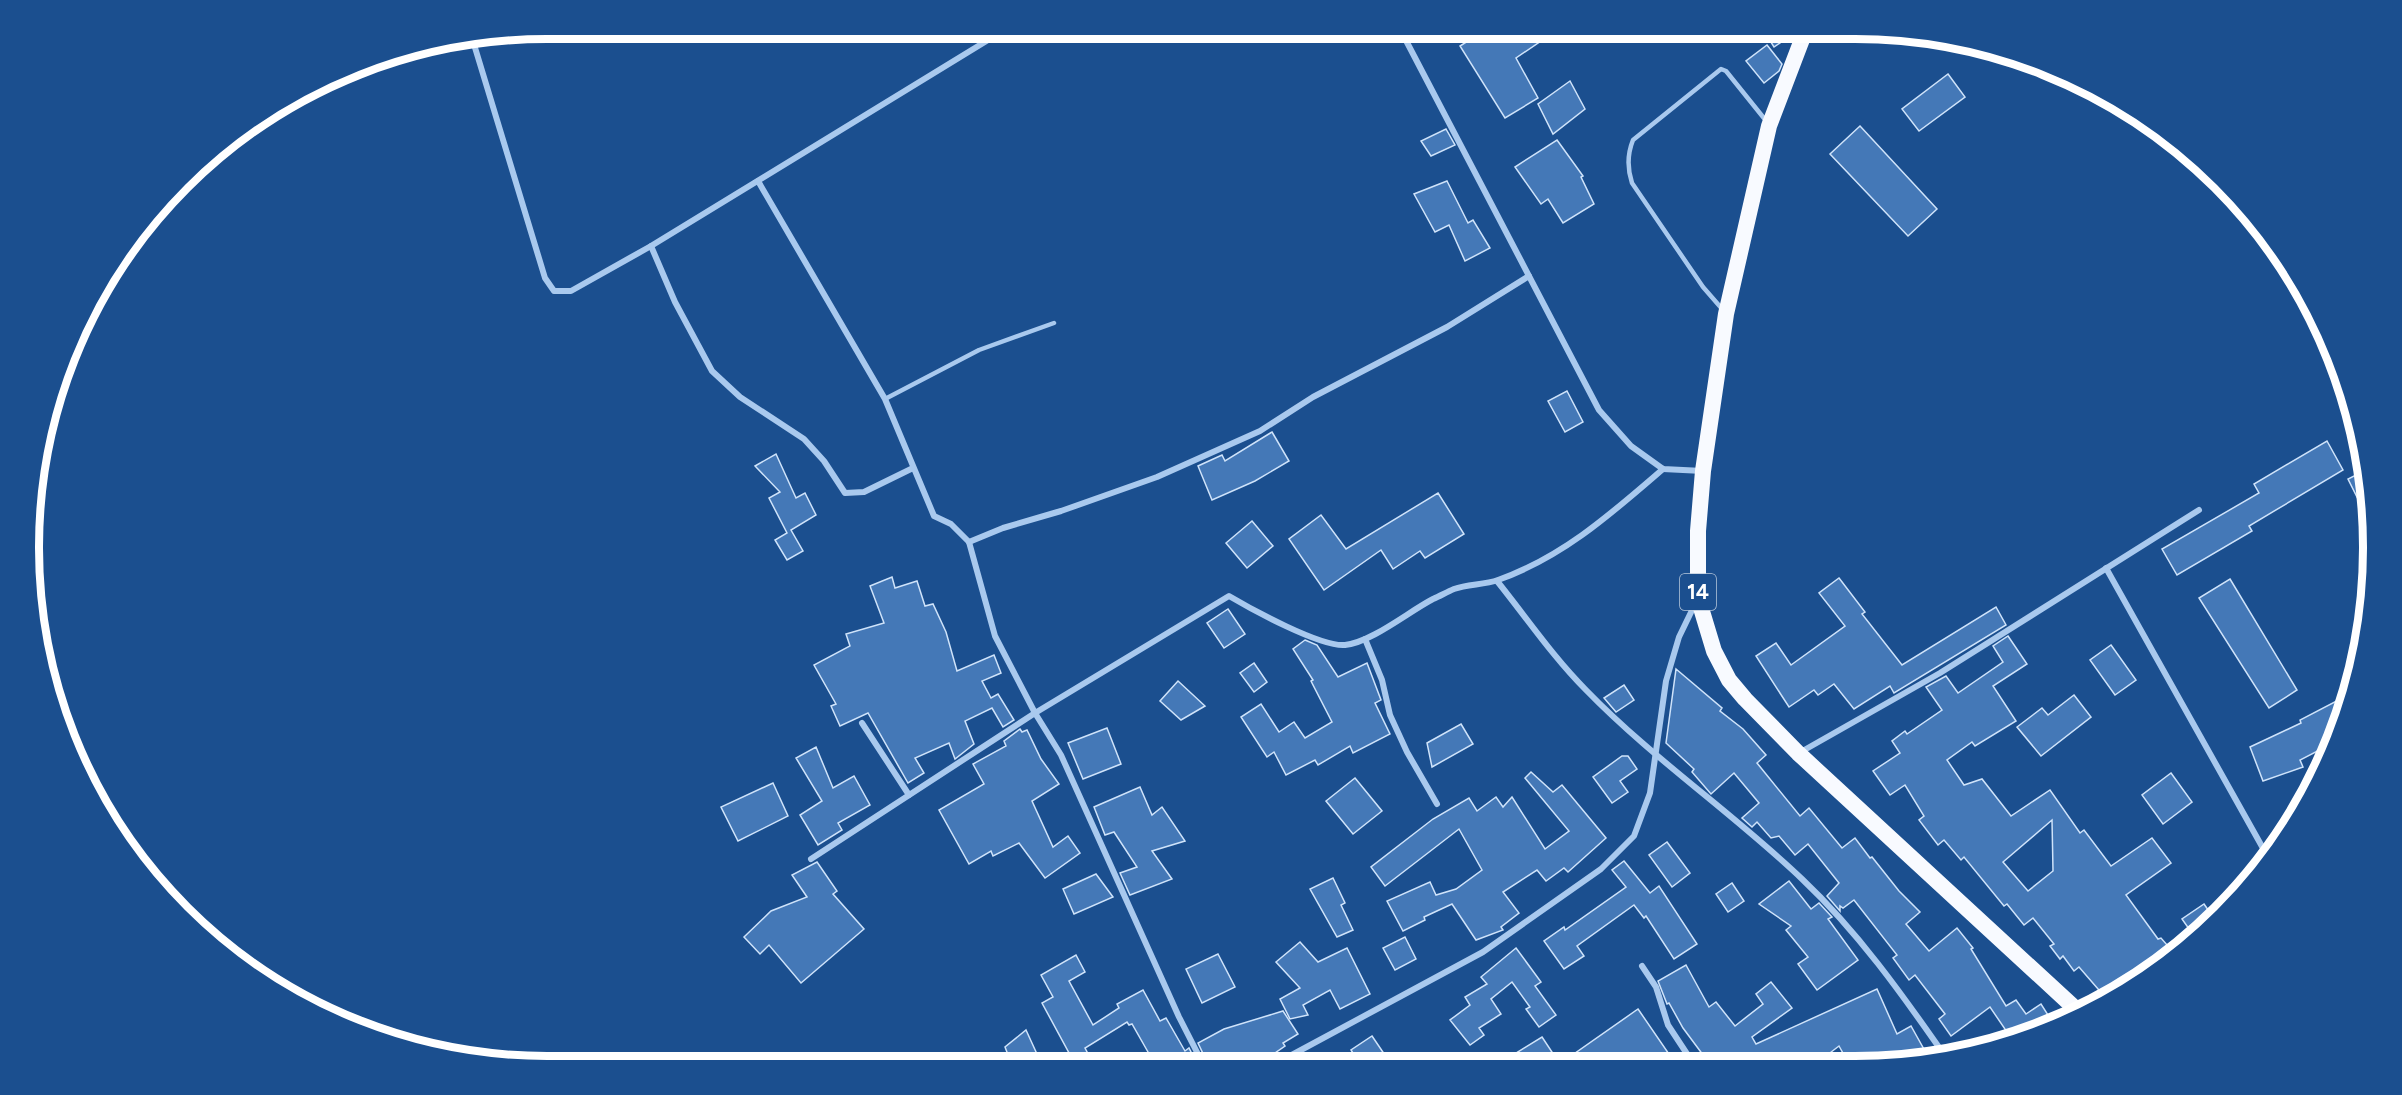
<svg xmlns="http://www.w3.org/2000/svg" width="2402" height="1095" viewBox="0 0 2402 1095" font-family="Figtree,sans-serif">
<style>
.building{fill:#4478b7;stroke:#cfe3fa;stroke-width:1.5;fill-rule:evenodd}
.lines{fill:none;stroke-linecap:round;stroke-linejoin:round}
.service{stroke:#a9c9ee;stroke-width:4.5}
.minor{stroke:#a9c9ee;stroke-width:6}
.trunk{stroke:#f8faff;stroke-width:16}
.labels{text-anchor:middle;stroke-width:6;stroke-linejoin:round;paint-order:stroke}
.shield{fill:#1b4f8f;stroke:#bbcadd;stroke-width:1.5}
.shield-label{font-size:21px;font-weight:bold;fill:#fff}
.rim{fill:none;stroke:#fff;stroke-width:8}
</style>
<rect width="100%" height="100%" fill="#1b4f8f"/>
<!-- building -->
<g class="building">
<path d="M1488 28H1533L1541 41 1516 58 1538 98 1505 118 1460 46Z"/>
<path d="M1762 28H1795L1793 34 1774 47Z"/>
<path d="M1767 45 1782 64 1779 71 1764 83 1746 61Z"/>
<path d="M1948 74 1965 97 1919 131 1902 109Z"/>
<path d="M1570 81 1585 109 1553 134 1538 104Z"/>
<path d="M1860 126 1937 209 1908 236 1830 154Z"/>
<path d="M1446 129 1455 145 1431 156 1421 141Z"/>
<path d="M1557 140 1583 176 1581 177 1594 204 1563 223 1548 199 1541 204 1515 167Z"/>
<path d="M1447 181 1468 223 1473 220 1490 248 1465 261 1449 225 1435 232 1414 194Z"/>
<path d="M1567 391 1583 422 1565 432 1548 401Z"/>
<path d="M1272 432 1289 461 1255 481 1212 500 1198 466 1222 455 1225 461Z"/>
<path d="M2327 441 2343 470 2249 526 2252 531 2177 575 2162 549 2259 493 2254 484Z"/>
<path d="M776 454 796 498 805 493 816 515 791 530 803 551 787 560 775 540 787 533 769 498 780 492 755 466Z"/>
<path d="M2366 470 2371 523H2370L2348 479Z"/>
<path d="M1438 493 1464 534 1425 558 1420 551 1393 569 1381 550 1324 590 1289 539 1321 515 1346 549Z"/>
<path d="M1252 521 1273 546 1247 568 1226 543Z"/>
<path d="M892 577 895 588 917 581 925 606 933 604 946 632 957 671 994 655 1001 673 982 681 991 698 998 694 1014 720 1003 727 992 708 965 721 974 744 955 759 949 743 915 758 924 773 908 783 868 713 840 726 831 706 836 704 814 665 850 646 846 634 884 623 870 586Z"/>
<path d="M1839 578 1865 612 1862 614 1902 665 1996 607 2006 625 1894 693 1890 686 1854 709 1834 684 1818 695 1814 690 1789 707 1756 656 1776 643 1791 665 1845 626 1819 593Z"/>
<path d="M2230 579 2297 690 2269 708 2199 598Z"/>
<path d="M1228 609 1245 634 1224 648 1207 623Z"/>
<path d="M2008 636 2027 664 1993 686 2016 721 1975 746 1972 742 1947 760 1964 785 1982 779 2011 816 2050 790 2080 833 2084 830 2111 866 2152 838 2171 863 2126 895 2158 939 2161 938 2175 954 2105 997 2079 967 2074 971 2063 956 2060 959 2050 946 2054 944 2033 918 2024 925 2007 904 2004 906 1964 857 1961 860 1944 840 1938 845 1919 820 1924 816 1905 785 1890 795 1873 771 1900 753 1892 741 1905 731 1907 734 1942 710 1926 687 1946 676 1958 693 2003 662 1993 646ZM2052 820 2053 871 2028 891 2003 862Z"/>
<path d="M1305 640 1317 645 1338 677 1367 663 1381 700 1375 703 1390 734 1353 753 1350 746 1318 765 1315 760 1286 775 1274 752 1267 757 1241 717 1261 704 1279 732 1294 722 1305 738 1332 722 1311 681 1313 680 1293 649Z"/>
<path d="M2111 645 2136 680 2115 695 2090 660Z"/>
<path d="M1254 663 1267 682 1254 692 1240 673Z"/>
<path d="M1676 669 1722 708 1720 711 1743 729 1766 755 1757 763 1800 816 1809 808 1842 848 1855 838 1870 858 1872 857 1899 891 1920 912 1906 924 1929 951 1957 928 1973 948 1971 949 2006 1006 2016 1000 2026 1014 2041 1004 2055 1026 2011 1038 1990 1007 1951 1036 1939 1019 1945 1014 1915 975 1909 980 1893 958 1897 955 1854 900 1843 908 1840 906V911L1827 896 1839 883 1808 844 1795 855 1779 836 1771 838 1757 822 1752 827 1742 818 1759 803 1734 773 1711 794 1692 772 1694 769 1666 743Z"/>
<path d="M1178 681 1205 706 1181 720 1160 701Z"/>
<path d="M1624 685 1634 700 1616 712 1604 698Z"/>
<path d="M2350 694 2335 742 2300 760 2303 767 2263 781 2250 747 2301 723 2300 720Z"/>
<path d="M2074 695 2091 717 2041 756 2017 727 2042 708 2048 715Z"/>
<path d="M1461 724 1473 744 1432 767 1427 743Z"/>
<path d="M1107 728 1121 764 1083 779 1068 743Z"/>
<path d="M1020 729 1022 732 1027 730 1041 759 1059 784 1032 801 1053 847 1068 836 1080 853 1045 878 1019 843 993 856 991 851 969 864 939 810 984 784 973 764 1006 746 1004 741Z"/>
<path d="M816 747 833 788 854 776 870 805 838 823 842 830 818 845 800 815 822 801 796 758Z"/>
<path d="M1622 756H1628L1637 769 1620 781 1628 792 1612 803 1593 777Z"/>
<path d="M1531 772 1553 792 1562 785 1606 838 1568 872 1564 868 1546 881 1537 870 1503 892 1519 913 1501 927 1503 930 1476 940 1452 904 1424 917 1425 920 1403 931 1387 901 1430 882 1436 895 1456 889 1482 870 1459 829 1385 886 1371 867 1433 819 1469 798 1477 811 1496 797 1503 807 1512 797 1545 849 1569 831 1525 778Z"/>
<path d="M2171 773 2192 802 2163 824 2142 795Z"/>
<path d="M1355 778 1382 811 1353 834 1326 801Z"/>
<path d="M773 783 788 816 738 841 721 807Z"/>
<path d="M1140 787 1152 815 1162 807 1185 841 1152 851 1172 879 1130 895 1120 873 1137 867 1114 832 1105 835 1094 807Z"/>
<path d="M1667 842 1690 873 1672 887 1649 855Z"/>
<path d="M1624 861 1650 893 1659 886 1697 944 1674 959 1646 916 1644 918 1634 905 1577 946 1584 956 1564 969 1544 941 1564 927 1565 930 1626 887 1612 870Z"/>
<path d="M817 862 837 891 833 894 864 929 801 983 769 945 760 954 744 937 771 911 807 897 792 875Z"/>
<path d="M1096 874 1113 897 1074 914 1063 889Z"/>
<path d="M1333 878 1345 903 1341 905 1353 930 1337 937 1310 889Z"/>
<path d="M1789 881 1811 909 1819 903 1832 917 1828 919 1858 960 1817 990 1798 964 1808 957 1786 930 1791 926 1759 904Z"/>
<path d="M1732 883 1744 901 1728 912 1716 894Z"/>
<path d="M2204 904 2213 917 2194 936 2182 919Z"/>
<path d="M1405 937 1416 959 1395 970 1383 948Z"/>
<path d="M1300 942 1318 962 1347 948 1370 994 1340 1009 1330 990 1303 1005 1308 1015 1290 1019 1280 999 1300 988 1276 962Z"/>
<path d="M1516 948 1541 982 1535 986 1556 1015 1539 1027 1526 1009 1530 1007 1512 982 1491 999 1501 1014 1479 1028 1484 1035 1470 1045 1450 1020 1470 1005 1465 997 1487 984 1481 977Z"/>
<path d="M1218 954 1235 987 1202 1003 1186 969Z"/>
<path d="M1076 955 1085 972 1069 981 1093 1025 1119 1008 1117 1004 1143 990 1160 1021 1166 1018 1185 1051 1189 1048 1197 1064 1133 1065 1148 1052 1132 1024 1129 1025 1127 1022 1085 1048 1094 1065H1047L1069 1053 1042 1003 1053 997 1041 975Z"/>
<path d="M1686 965 1709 1007 1716 1002 1735 1026 1763 1004 1756 994 1771 982 1792 1008 1752 1037 1756 1044 1877 989 1897 1034 1911 1026 1930 1060 1848 1062 1839 1046 1818 1062 1709 1063 1683 1028 1669 1003 1667 1004 1658 981Z"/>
<path d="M1638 1009 1671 1057 1662 1063H1561Z"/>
<path d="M1283 1011 1298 1034 1283 1043 1285 1046 1259 1064H1208L1198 1043 1224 1029Z"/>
<path d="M1026 1030 1042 1065H1012L1005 1047Z"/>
<path d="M1372 1036 1391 1064H1360L1351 1050Z"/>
<path d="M1542 1037 1552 1052 1534 1063H1500Z"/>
</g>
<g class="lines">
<!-- service -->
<g class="service">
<path d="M1723 310 1703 287 1632 183C1627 168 1627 155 1633 140L1721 69 1726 71 1767 122"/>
<path d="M885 399 979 350 1054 323"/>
</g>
<!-- minor -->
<g class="minor">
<path d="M1400 29 1599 410 1631 446 1663 469 1703 471"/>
<path d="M473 41 545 278 554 291H571L651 246 1006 29"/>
<path d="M758 181 885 399 934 516 951 524 969 542 995 636 1035 713 1061 755 1179 1017 1203 1064"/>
<path d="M651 246 675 302 712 371 740 397 804 439 824 461 845 493 864 492 913 468"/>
<path d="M969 542 1003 528 1061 511 1157 477 1260 431 1313 397 1447 327 1529 276"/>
<path d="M2106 568 2269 859"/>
<path d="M1497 581C1526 617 1553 657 1586 690 1653 759 1733 813 1802 879 1857 931 1902 994 1945 1056"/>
<path d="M1365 639 1382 680 1390 715 1407 752 1437 804"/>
<path d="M862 723 909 795"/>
<path d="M1799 753 1940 673 2199 510"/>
<path d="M811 859 1035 713 1229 596C1251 609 1320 647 1345 645 1372 642 1408 612 1433 599 1440 596 1447 592 1454 589 1468 584 1484 585 1498 580 1563 557 1612 513 1663 469"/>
<path d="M1642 966 1656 987 1668 1025 1693 1063"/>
<path d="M1275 1064 1483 952 1601 869 1634 836 1650 793 1666 681 1679 637 1696 602"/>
</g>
<!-- trunk -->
<path class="trunk" d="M1806 29 1769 126 1726 314 1703 471 1698 531V598L1714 651 1729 680 1745 699 1798 753 2079 1012"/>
</g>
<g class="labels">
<!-- shield labels -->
<rect class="shield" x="1680" y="574" width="36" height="36" rx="4.5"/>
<g class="shield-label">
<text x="1698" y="599">14</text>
</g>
</g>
<!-- crop -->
<path d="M0 0H2402V1095H0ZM547 39H1855A508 508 0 0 1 2363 547V548A508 508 0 0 1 1855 1056H547A508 508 0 0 1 39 548V547A508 508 0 0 1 547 39Z" fill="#1b4f8f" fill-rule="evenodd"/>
<path class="rim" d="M547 39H1855A508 508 0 0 1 2363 547V548A508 508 0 0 1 1855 1056H547A508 508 0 0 1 39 548V547A508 508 0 0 1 547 39Z"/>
</svg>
